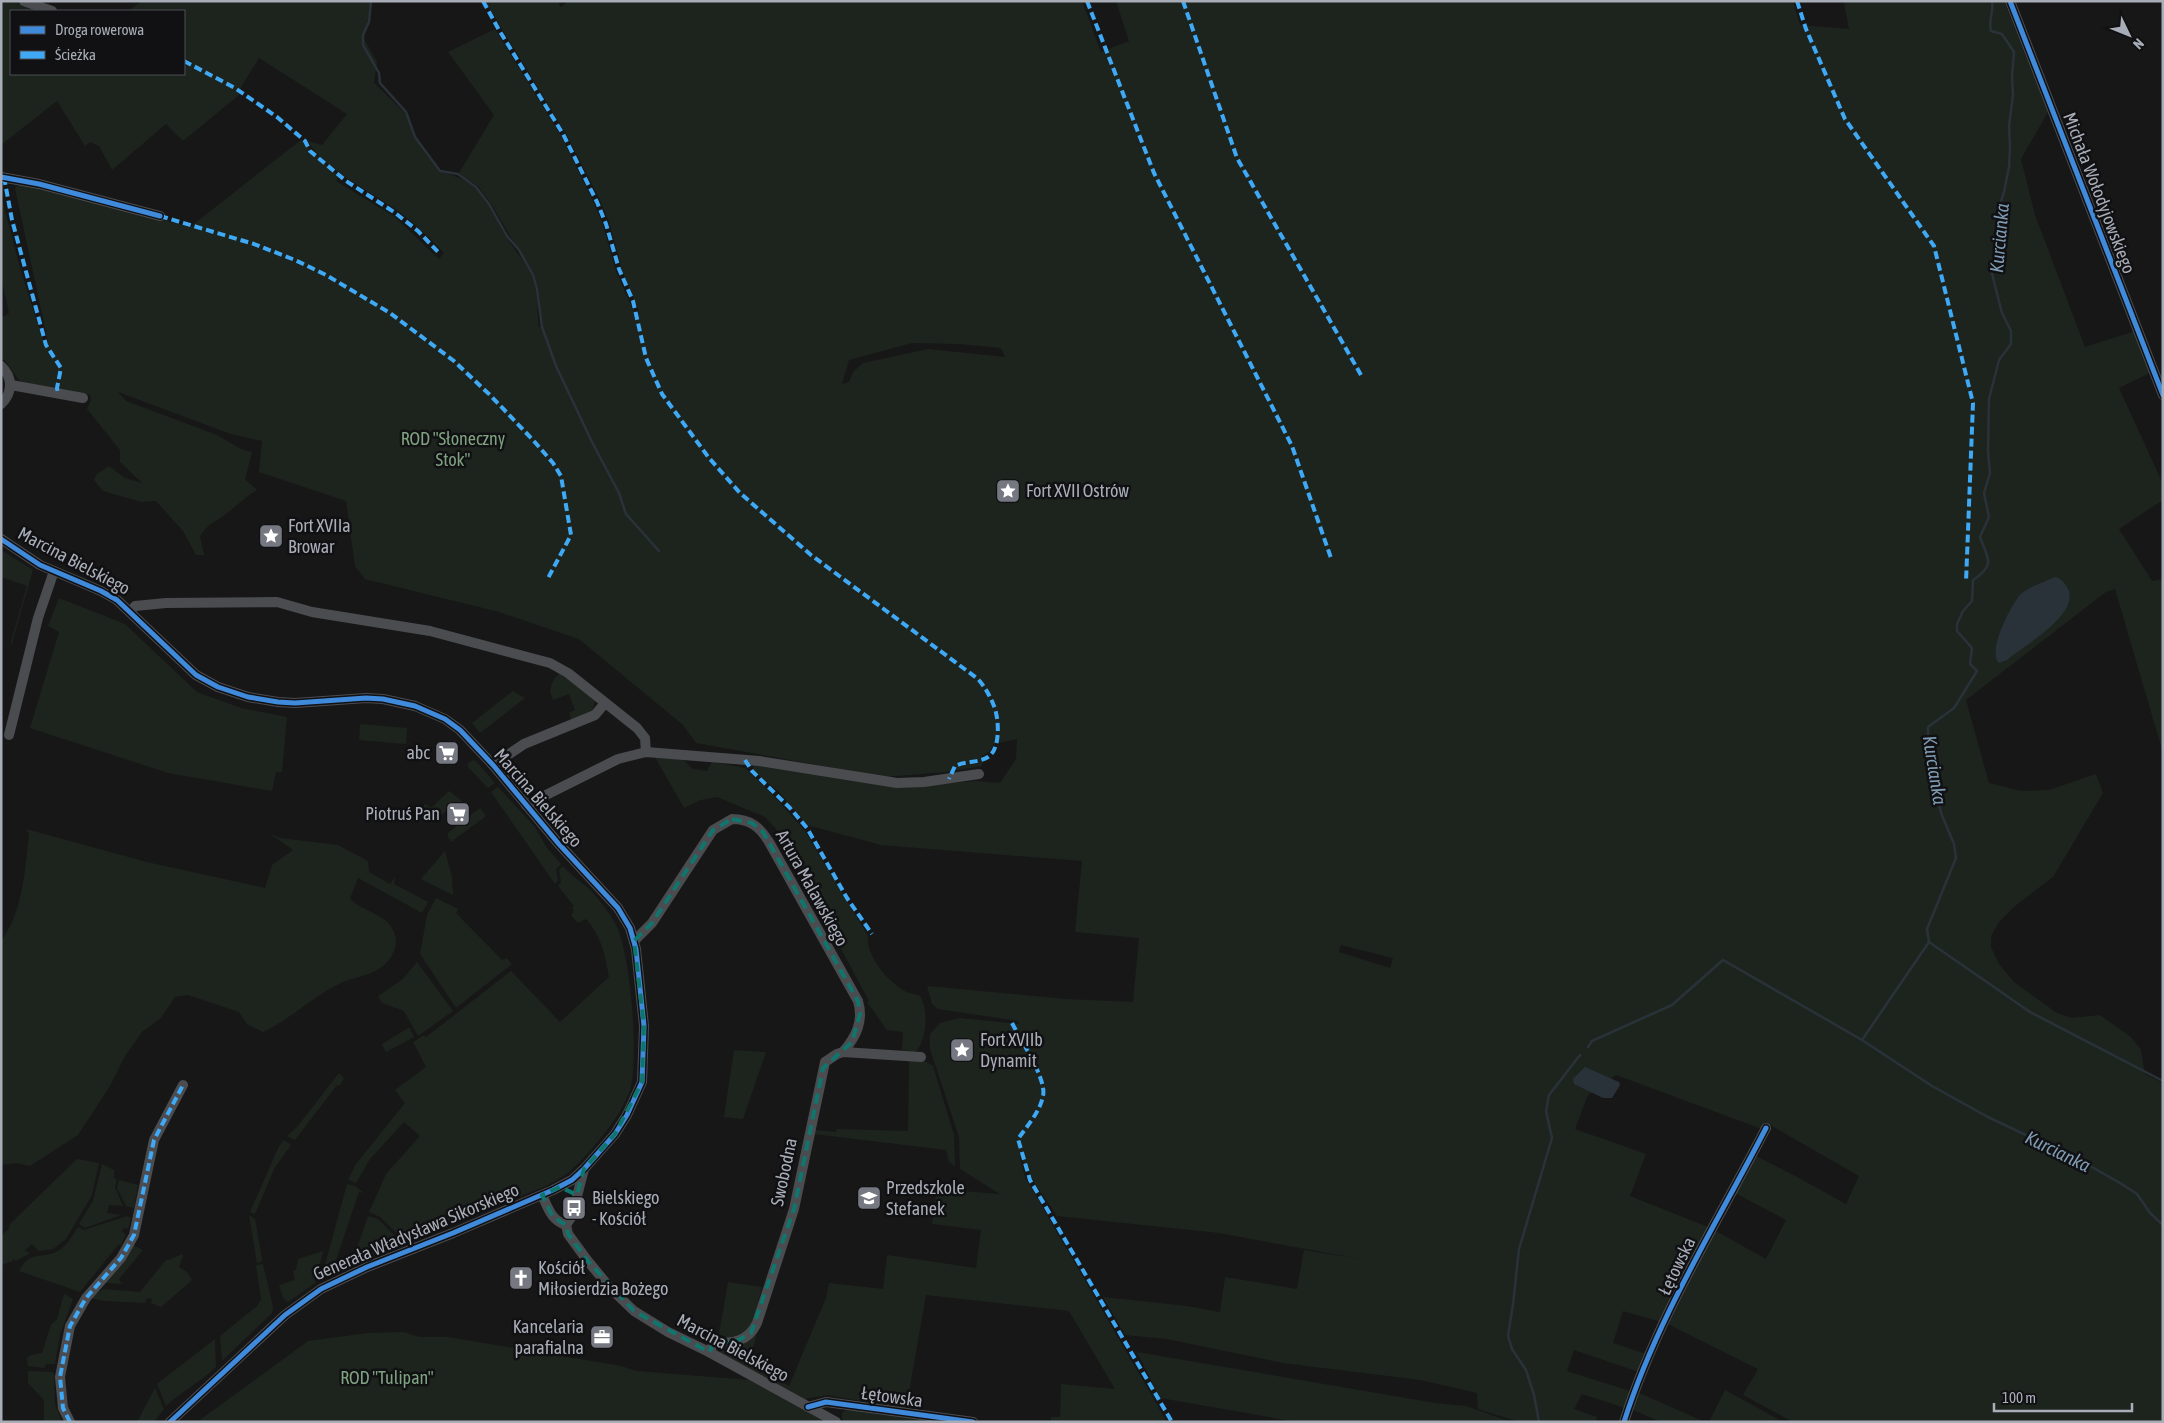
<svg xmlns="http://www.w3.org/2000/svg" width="2164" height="1423" viewBox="0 0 2164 1423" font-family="'Asap Condensed',sans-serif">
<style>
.green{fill:#1d241e;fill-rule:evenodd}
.water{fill:#2a3239}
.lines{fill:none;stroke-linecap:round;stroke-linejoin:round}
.stream{stroke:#2a3239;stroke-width:2.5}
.minor{stroke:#4b4c50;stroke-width:10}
.quiet{stroke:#3fa9f5;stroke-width:4;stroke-dasharray:8 4;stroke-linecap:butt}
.cycleway-casing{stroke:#111113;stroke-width:8}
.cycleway{stroke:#408adc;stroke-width:5}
.marked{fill:none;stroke:#0f766e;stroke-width:4;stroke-dasharray:10 6;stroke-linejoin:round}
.labels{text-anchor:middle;stroke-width:5;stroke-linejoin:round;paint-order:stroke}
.street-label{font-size:18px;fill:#a8adb8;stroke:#111113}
.park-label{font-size:18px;fill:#7fa381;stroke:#111113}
.poi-label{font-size:18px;fill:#a8adb8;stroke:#111113;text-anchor:start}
.water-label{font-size:19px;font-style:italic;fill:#7f9bb3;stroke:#111113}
</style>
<rect width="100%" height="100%" fill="#171717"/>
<!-- green -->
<g class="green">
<path d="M1 1H13L39 11H11V74H184V65L187 66 193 62 184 58V11H128L142 1H372L364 39 377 62 374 83 405 113 414 137 439 172C453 175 463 178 474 187 489 198 496 220 505 235 516 253 532 268 536 289 538 301 537 315 539 327L543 325 538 287 533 274 490 202 478 186 459 173 494 115 448 52 495 29 563 139 594 203 603 225 616 271 632 308 636 313 639 311 622 270 609 222 600 200 567 136 485 1H557L561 7 568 1H1082L1101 52 1129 41 1116 1H1793L1800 25 1849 29 1844 3 1850 1H2004L2048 112 2021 159 2035 215 2085 347 2135 331 2150 373 2119 388 2163 484V500L2119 529 2152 581 2163 579V753L2115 589 2106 592 1966 700 1989 783 2021 791 2049 790 2096 774 2103 793 2053 877 2015 906 1999 922 1991 936V947L1999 964 2014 982 2057 1013 2071 1018 2100 1015 2131 1037 2141 1050 2145 1074 2163 1083V1422H1793L1743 1395 1758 1369 1668 1324 1714 1230 1766 1259 1786 1220 1735 1193 1754 1155 1797 1177 1846 1204 1859 1176 1765 1122 1762 1129 1616 1075 1588 1095 1575 1129 1646 1154 1630 1196 1708 1227 1661 1322 1623 1311 1613 1343 1646 1354 1639 1372 1574 1350 1567 1371 1630 1391 1625 1408 1582 1394 1574 1409 1597 1417 1596 1422H1519L1478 1409 1477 1393 1420 1380 1283 1363 1167 1339 1125 1335 1103 1297 1187 1306 1220 1312 1225 1277 1297 1289 1304 1250 1360 1259 1219 1233 1057 1216 1034 1182 1019 1154 1025 1177 1167 1422H1051V1417H1060L1061 1384 1115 1389 1069 1311 926 1295 906 1409 827 1395 805 1399 724 1355 720 1352 721 1348C739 1348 748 1343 759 1328L748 1363 789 1386 826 1298 829 1283 883 1289 887 1255 976 1268 981 1230 932 1224 937 1189 1000 1194 960 1169 959 1137 930 1049V1034L940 1023 960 1018 1019 1024 1018 1021 938 1009 932 1004 927 986 1066 999 1133 1002 1139 938 1075 932 1082 861 881 845 807 825 778 791 753 771 754 765 908 787 976 781 1000 783 1016 759 1017 739 994 744 990 751 982 756V766L946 772 884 777 696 743 683 725 579 639 499 612 365 579 355 566 346 501 259 472 262 441 231 434 118 392 126 401 217 435 241 449 252 452 245 479 257 490C245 497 235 508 223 516 212 524 208 524 200 536L204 555H196L183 531 156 501 141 502 103 491 94 480 97 474 109 466 125 478 142 483 120 462V450L87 409 91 400 90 395C73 392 36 389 22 382 13 376 11 364 1 358V318L9 313 1 277V196L21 271 45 347H49L15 188 20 183 190 227 301 140 339 177 336 181 395 217 439 259 444 253C429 237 415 224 398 211 374 193 321 168 308 141L322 145 347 114 259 58 241 87 239 95 183 141 166 124 112 170 99 146 90 142 85 146 57 101 1 145ZM912 343 960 344 1001 348 1005 357 928 349 863 363 853 372 849 382 842 384 849 360ZM1341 945 1393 958 1390 968 1339 952Z"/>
<path d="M1 550 33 570 12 643 8 647H7L10 645 27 586 1 577Z"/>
<path d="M59 598 125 624 197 692 241 708 287 717 282 772H276L272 791 168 773 30 728 59 632 48 626Z"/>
<path d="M561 673 595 701 592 711 572 722 569 713 575 710 569 694 553 700 550 691C551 684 555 675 561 673Z"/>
<path d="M513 691 525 698 480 733 472 723Z"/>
<path d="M360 724 407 728 406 744 359 740Z"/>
<path d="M655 757 684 760 693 769 707 771 712 762 745 768 774 796 805 831 868 936C865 956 891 986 909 993 912 994 916 994 920 996 929 1010 927 1041 915 1052L902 1050 903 1032 887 1030 867 1002 869 1001 777 830 765 817 717 797 701 800 684 808Z"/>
<path d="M473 760 476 761 495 783 488 788 468 767V763Z"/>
<path d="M498 787 535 827 547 848 561 864 556 869 558 881 555 884 491 792Z"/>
<path d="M449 791 462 801 432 821 424 813V805L426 804 431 808Z"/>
<path d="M480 808 486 816 451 842 448 837V833Z"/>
<path d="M26 829 147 862 265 888 272 865 293 850 269 833 280 838 338 845 368 861 369 872 390 884 395 877 394 884 428 902 422 913 358 878 350 898C362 913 386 912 394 932 399 945 393 957 383 966 370 977 355 976 341 983 313 996 291 1019 263 1032L247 1024 239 1012 188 995 175 997 160 1019 142 1032 125 1056 110 1086 78 1135 30 1166 16 1163 1 1165V941C23 912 25 870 29 834Z"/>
<path d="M445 851 452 877 453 895 421 879Z"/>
<path d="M563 866C570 874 578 880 586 886 598 897 608 911 616 925 631 953 639 1060 630 1090 623 1114 588 1156 569 1172 553 1185 530 1192 511 1200 481 1212 450 1225 420 1238L417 1235 407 1239 406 1242 380 1217 369 1212 386 1174 420 1136 404 1122 370 1159 356 1183 348 1180 356 1164 405 1103 395 1090 426 1067 413 1042 424 1035 426 1037 511 971 560 1022 609 977C605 955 601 935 586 919L578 923 571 915 574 911 572 908 574 906 558 886 561 882 559 870Z"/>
<path d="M436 898 458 909 456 913 502 960 507 958 512 964 456 1008 420 954 427 915Z"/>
<path d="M417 962 453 1011 418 1036 404 1011 382 1003 378 996 403 979Z"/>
<path d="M408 1028H410L414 1037 386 1052 382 1044Z"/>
<path d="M734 1050 766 1052 743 1119 724 1117Z"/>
<path d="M909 1061H925L933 1066 954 1135 955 1166 949 1162 946 1150 814 1134 815 1130 836 1132 837 1129 908 1131Z"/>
<path d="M339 1073 344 1078 340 1085H337L295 1140 287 1136 297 1127Z"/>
<path d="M284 1140 291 1145 275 1167 255 1214 250 1212 279 1146Z"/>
<path d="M77 1159 99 1163 92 1195 66 1239 53 1249 39 1251 32 1244 25 1250 30 1254 15 1261 14 1258 13 1261 1 1265V1236L9 1229 10 1224Z"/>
<path d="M102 1164 114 1170V1178L117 1179 115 1187 123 1206 109 1205 107 1213 121 1215 85 1228 79 1224 93 1201Z"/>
<path d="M119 1180 138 1185 134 1208 126 1206 117 1188Z"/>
<path d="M347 1184 355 1186 364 1193 359 1192 334 1266 341 1269 324 1278 322 1276Z"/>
<path d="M249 1215 255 1219 262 1259 261 1262 257 1263Z"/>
<path d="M127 1216 131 1218 128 1229 124 1228 122 1232 126 1234 121 1245H118L80 1292 19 1271C31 1249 40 1260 58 1251 67 1246 73 1235 78 1227L84 1230Z"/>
<path d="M368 1216 378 1219 403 1244 351 1265Z"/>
<path d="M133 1245 143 1250 119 1279 122 1284 105 1283Z"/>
<path d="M323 1251 315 1283 288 1302 283 1298 279 1285 295 1280 293 1271 296 1270 298 1259Z"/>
<path d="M182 1254 183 1255 179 1267 187 1272 192 1280 161 1307 151 1303 152 1299 147 1298 145 1303 104 1301 90 1298 103 1289 140 1292 166 1260H169Z"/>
<path d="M263 1264 273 1307 272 1313 222 1361 220 1336 257 1306 261 1299 256 1265Z"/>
<path d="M728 1282 762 1287 754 1319 749 1329 744 1334 730 1339 719 1334Z"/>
<path d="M64 1294 73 1299 60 1335 55 1364H46L44 1368 28 1366 27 1358 31 1355 42 1353 51 1325 57 1319Z"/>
<path d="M404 1332 419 1337H448L621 1366 637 1371 750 1380 826 1422H197L308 1341 368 1333Z"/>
<path d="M215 1339 216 1367C200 1382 181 1392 166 1406L157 1384Z"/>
<path d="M1137 1352 1435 1403 1466 1406 1511 1422H1297L1160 1398Z"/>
<path d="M28 1371 52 1372 54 1374 55 1404 62 1422H44V1400L28 1383Z"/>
<path d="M155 1388 164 1409 154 1422H137Z"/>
<path d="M1725 1390 1783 1422H1709Z"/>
<path d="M1637 1392 1705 1422H1661L1631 1409Z"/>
<path d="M848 1409 936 1422H845L842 1419V1413Z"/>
</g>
<!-- water -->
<g class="water">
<path d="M2055 577C2060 578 2064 582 2067 587 2083 613 2023 646 2007 660L1999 663C1987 651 2010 607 2020 595 2027 587 2045 582 2055 577Z"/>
<path d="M1585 1067 1619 1082 1620 1085 1612 1098H1603L1574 1084 1573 1079Z"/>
</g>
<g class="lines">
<!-- stream -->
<g class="stream">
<path d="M371 1 369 22 363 35V45L379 73 380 83 406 112 415 137 440 171 458 174 476 187 489 204 507 236 519 250 533 275 537 289 542 327 556 366 592 442 619 493 626 514 659 551"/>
<path d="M1992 1C1994 12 1988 19 1991 31L2002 34 2014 52 2012 77 2013 95 2009 126 2010 147 2009 167 2004 192 1999 207 1992 274 2002 313 2011 331V344L1999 360 1989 399 1988 451 1990 473 1984 493 1989 517 1980 537C1987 558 1997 564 1973 580L1972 601 1963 611 1957 624V631L1972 648 1970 664 1977 671 1954 708 1928 727V753L1941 813 1954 844 1956 858 1927 929 1929 942 1862 1040 1932 1086 1988 1117 2083 1162 2120 1183 2137 1194 2150 1213 2163 1225"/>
<path d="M1929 942 2030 1012 2163 1081"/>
<path d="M1588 1047 1592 1041 1672 1005 1723 960 1862 1040"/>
<path d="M1539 1422 1534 1395 1526 1370 1512 1349 1508 1336 1513 1304 1519 1249 1552 1138 1546 1111 1549 1095 1580 1055"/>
</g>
<!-- minor -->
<g class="minor">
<path d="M24 1 52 11"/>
<path d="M2010 1 2163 395"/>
<path d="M1 177 39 184 160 216"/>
<path d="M1 366C13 377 13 393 1 404"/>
<path d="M11 385 83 398"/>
<path d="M1 539 40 565 101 591 117 600 196 675 218 687 248 697 278 702 295 703 366 698 383 699 415 706 445 719 460 730 493 765 558 843 618 908 630 928 636 949 644 1026 642 1082 627 1115 615 1134 584 1169 572 1180 553 1190 453 1233 367 1267 321 1289 285 1315 170 1422"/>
<path d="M131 611 135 606 166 603 277 602 312 612 430 631 550 663 568 673 637 728 645 738 646 752"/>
<path d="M9 735 38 618 54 571"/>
<path d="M493 765 524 744 595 715 605 703"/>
<path d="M526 805 618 759 646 752 759 761 897 783 924 782 979 774"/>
<path d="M634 941 652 923 713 830 732 819C750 819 760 827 769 842L858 1001C864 1021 856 1037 843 1052"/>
<path d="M542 1195C548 1208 551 1220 566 1225"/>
<path d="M566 1225 568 1234 587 1260 611 1289 634 1311 668 1332 709 1352 836 1422"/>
<path d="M566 1225 572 1216 584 1169"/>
<path d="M709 1352 714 1343C733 1343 748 1342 757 1323L794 1209 825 1062 837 1054 843 1052 921 1057"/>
<path d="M808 1407 826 1402 973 1422"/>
<path d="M70 1422 63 1408 60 1377 70 1326 86 1298 121 1258 134 1235 154 1140 183 1085"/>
<path d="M1624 1422C1657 1318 1716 1225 1766 1128"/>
</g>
<!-- quiet -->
<g class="quiet">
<path d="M483 1 499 30 563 134 597 202 606 224 619 269 633 301 646 358 662 394 709 458 740 493 811 555 978 679C985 687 990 696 994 706 999 718 1001 749 988 757 979 763 965 761 955 766L949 779"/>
<path d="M1087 1 1154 173 1292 446 1331 558"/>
<path d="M1183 1 1237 158 1361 375"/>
<path d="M1797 1 1806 29 1845 119 1934 246 1973 403 1966 582"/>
<path d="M184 61 235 88 277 117 305 141 310 151 346 181 394 212 418 231 439 253"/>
<path d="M4 177 12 220 46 345 61 368 57 388 58 393"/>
<path d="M160 216 254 244 295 260 326 275 390 313 454 361 490 395 533 440 553 463 561 476 571 535 547 580"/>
<path d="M745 760 752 771 790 808 807 828 847 898 872 934"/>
<path d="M1012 1023C1020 1039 1047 1079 1043 1096 1040 1112 1027 1126 1018 1139L1030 1180 1172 1422"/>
<path d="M70 1422 63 1408 60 1377 70 1326 86 1298 121 1258 134 1235 154 1140 183 1085"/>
</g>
<defs>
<g id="cycleway">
<path d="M2010 1 2163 395"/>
<path d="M1 177 39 184 160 216"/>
<path d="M1 539 40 565 101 591 117 600 196 675 218 687 248 697 278 702 295 703 366 698 383 699 415 706 445 719 460 730 493 765 558 843 618 908 630 928 636 949 644 1026 642 1082 627 1115 615 1134 584 1169 572 1180 553 1190 453 1233 367 1267 321 1289 285 1315 170 1422"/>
<path d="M808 1407 826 1402 973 1422"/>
<path d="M1624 1422C1657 1318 1716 1225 1766 1128"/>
</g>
</defs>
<!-- cycleway casing -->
<use href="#cycleway" class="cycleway-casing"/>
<!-- cycleway -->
<use href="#cycleway" class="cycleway"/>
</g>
<!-- marked area -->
<path class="marked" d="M732 819 752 823 763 832 858 1001 860 1014 852 1042 823 1068 794 1209 751 1333 735 1342 714 1343 709 1352 634 1311 587 1260 568 1234 566 1225 553 1217 542 1195 560 1187 577 1195 584 1169 615 1134 642 1082 644 1026 634 941 652 923 713 830Z"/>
<!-- icons -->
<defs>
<symbol id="sight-square" viewBox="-11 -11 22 22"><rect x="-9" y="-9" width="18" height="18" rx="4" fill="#757880" stroke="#111113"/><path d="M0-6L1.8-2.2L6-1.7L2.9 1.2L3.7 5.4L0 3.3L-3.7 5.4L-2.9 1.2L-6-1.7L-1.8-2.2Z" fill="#fff"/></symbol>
<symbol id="supermarket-square" viewBox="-11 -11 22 22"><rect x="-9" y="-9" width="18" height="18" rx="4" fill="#757880" stroke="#111113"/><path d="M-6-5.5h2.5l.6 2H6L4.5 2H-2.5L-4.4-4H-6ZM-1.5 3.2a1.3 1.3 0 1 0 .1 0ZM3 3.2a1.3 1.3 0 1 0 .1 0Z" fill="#fff"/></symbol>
<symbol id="school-square" viewBox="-11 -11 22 22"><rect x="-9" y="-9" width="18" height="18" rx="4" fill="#757880" stroke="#111113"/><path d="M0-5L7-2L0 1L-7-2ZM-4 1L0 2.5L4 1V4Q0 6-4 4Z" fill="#fff"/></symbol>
<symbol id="bus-square" viewBox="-11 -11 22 22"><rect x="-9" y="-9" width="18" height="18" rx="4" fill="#757880" stroke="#111113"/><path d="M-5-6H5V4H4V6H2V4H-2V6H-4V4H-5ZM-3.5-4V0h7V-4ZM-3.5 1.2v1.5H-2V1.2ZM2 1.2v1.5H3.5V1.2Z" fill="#fff"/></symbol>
<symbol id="church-square" viewBox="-11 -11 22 22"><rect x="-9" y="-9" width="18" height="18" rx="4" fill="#757880" stroke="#111113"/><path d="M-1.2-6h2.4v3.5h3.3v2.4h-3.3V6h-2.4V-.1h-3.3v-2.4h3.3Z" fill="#fff"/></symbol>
<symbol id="office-square" viewBox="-11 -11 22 22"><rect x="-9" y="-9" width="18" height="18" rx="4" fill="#757880" stroke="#111113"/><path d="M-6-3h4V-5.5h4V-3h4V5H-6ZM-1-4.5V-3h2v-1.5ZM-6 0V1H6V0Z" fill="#fff"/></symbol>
</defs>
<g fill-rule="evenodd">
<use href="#sight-square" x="994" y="477" width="28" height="28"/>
<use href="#sight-square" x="257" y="522" width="28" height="28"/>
<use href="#supermarket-square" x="433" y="739" width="28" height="28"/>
<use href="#supermarket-square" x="444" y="800" width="28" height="28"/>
<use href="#sight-square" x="948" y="1036" width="28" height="28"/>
<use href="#school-square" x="855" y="1184" width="28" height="28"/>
<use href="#bus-square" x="560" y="1194" width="28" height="28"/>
<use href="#church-square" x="507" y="1264" width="28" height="28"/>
<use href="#office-square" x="588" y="1323" width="28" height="28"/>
</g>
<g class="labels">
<!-- street labels -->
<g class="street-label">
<text transform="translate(2099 193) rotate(69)" y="6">Michała Wołodyjowskiego</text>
<text transform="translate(74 561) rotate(28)" y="6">Marcina Bielskiego</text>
<text transform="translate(538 798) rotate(49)" y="6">Marcina Bielskiego</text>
<text transform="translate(812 888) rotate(61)" y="6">Artura Malawskiego</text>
<text transform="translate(784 1172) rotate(-78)" y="6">Swobodna</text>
<text transform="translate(416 1232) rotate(-23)" y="6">Generała Władysława Sikorskiego</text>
<text transform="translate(1677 1266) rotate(-64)" y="6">Łętowska</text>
<text transform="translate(733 1348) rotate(28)" y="6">Marcina Bielskiego</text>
<text transform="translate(892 1397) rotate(8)" y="6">Łętowska</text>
</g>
<!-- park labels -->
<g class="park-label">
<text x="453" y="445">ROD "Słoneczny<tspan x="453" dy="21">Stok"</tspan></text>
<text x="387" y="1384">ROD "Tulipan"</text>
</g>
<!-- poi labels -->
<g class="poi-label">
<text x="1026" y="497">Fort XVII Ostrów</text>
<text x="288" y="532">Fort XVIIa<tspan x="288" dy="21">Browar</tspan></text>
<text x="430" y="759" text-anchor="end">abc</text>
<text x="440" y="820" text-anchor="end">Piotruś Pan</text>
<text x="980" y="1046">Fort XVIIb<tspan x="980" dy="21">Dynamit</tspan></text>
<text x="886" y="1194">Przedszkole<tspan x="886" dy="21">Stefanek</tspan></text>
<text x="592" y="1204">Bielskiego<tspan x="592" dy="21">- Kościół</tspan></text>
<text x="538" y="1274">Kościół<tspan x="538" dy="21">Miłosierdzia Bożego</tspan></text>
<text x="584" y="1333" text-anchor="end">Kancelaria<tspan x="584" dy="21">parafialna</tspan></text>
</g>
<!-- water labels -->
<g class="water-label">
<text transform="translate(1999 238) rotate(-85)" y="7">Kurcianka</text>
<text transform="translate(1935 770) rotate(81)" y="7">Kurcianka</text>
<text transform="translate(2058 1151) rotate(26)" y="7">Kurcianka</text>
</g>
</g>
<!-- border -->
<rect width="2164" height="1423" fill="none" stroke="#a8adb8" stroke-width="5"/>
<!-- legend -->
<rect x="10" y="10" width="175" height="65" fill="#111113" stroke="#4d4f55"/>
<rect x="20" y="26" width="25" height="8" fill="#408adc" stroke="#4d4f55"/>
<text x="55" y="35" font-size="15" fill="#a8adb8">Droga rowerowa</text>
<rect x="20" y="51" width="25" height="8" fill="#3fa9f5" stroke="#4d4f55"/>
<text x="55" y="60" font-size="15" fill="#a8adb8">Ścieżka</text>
<!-- north arrow -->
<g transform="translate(2129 35) rotate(133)" stroke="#111113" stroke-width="4" paint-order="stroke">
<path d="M0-4L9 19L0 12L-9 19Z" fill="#a8adb8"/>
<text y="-8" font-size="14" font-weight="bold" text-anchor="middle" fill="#a8adb8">N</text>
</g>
<!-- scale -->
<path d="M1994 1403v8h138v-8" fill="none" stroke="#a8adb8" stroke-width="2.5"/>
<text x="2002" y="1403" font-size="15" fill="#a8adb8" stroke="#111113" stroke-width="4" paint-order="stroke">100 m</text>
</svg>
